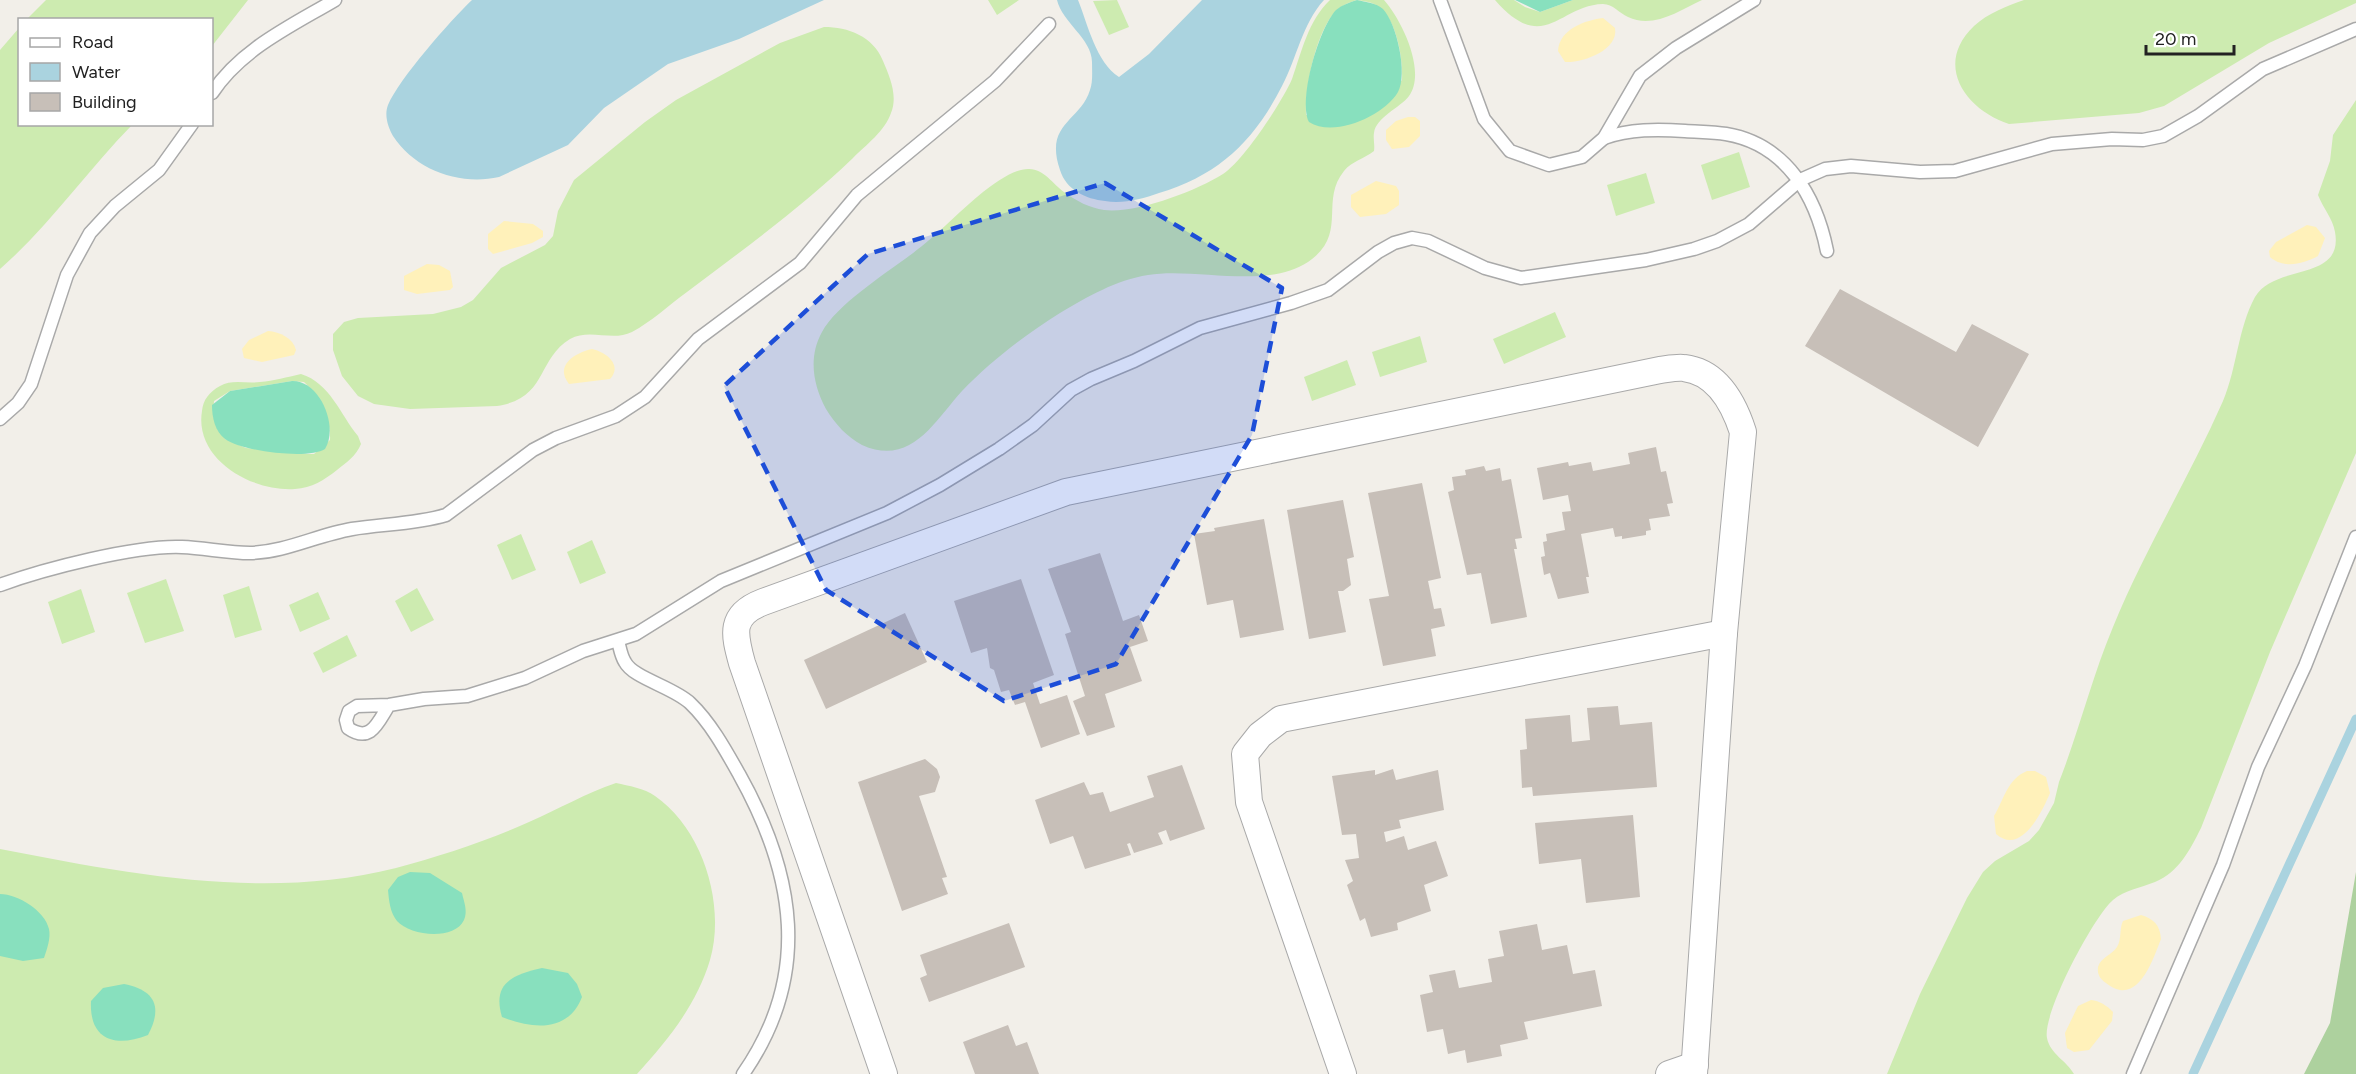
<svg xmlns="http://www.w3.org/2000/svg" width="2356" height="1074" viewBox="0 0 2356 1074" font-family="Figtree,sans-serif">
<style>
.grass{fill:#cdebb0;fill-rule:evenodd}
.forest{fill:#add19e}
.sand{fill:#fff1ba}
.pitch{fill:#88e0be}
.water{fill:#aad3df}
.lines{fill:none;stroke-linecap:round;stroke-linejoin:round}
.stream{stroke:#aad3df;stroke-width:9}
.building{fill:#c7bfb8}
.service-casing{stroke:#a9a9a9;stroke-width:15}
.minor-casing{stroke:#a9a9a9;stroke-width:28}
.service{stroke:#fff;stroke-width:12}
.minor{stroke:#fff;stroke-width:26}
.marked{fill:#1d4ed8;fill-opacity:0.2;stroke:#1d4ed8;stroke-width:4.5;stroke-dasharray:12 8;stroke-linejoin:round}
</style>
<rect width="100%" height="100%" fill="#f2efe9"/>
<!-- grass -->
<g class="grass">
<path d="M46 0H248L212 46V20L27 19Z"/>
<path d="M988 0H1019L997 15Z"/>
<path d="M1117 0 1129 27 1109 35 1093 1Z"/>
<path d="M1330 0H1384C1401 19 1427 71 1409 96 1400 108 1376 117 1374 133 1373 138 1375 145 1374 151 1364 159 1352 161 1344 171 1319 202 1349 234 1308 262 1266 290 1195 267 1148 275 1116 280 1087 297 1060 313 1026 334 990 362 962 391 934 422 911 467 862 445 847 437 835 424 826 409 813 385 808 357 822 332 838 302 895 268 922 246 943 229 962 209 983 192 995 183 1013 169 1028 169 1043 168 1053 184 1064 192 1076 201 1090 208 1104 210 1136 214 1196 191 1223 174 1244 160 1282 102 1292 79 1302 51 1308 21 1330 0ZM1357 0C1363 1 1371 2 1376 5 1397 18 1403 58 1402 80 1362 127 1367 125 1306 115 1305 87 1316 31 1336 11 1342 5 1350 2 1357 0Z"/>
<path d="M1495 0H1514L1525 7 1540 12 1573 0H1702C1679 11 1653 29 1628 17 1619 13 1613 4 1603 4 1559 5 1544 56 1495 0Z"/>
<path d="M2024 0H2356V3L2269 43 2164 106 2139 113 2009 124C1966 110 1933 65 1974 26 1988 13 2007 6 2024 0Z"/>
<path d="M824 27C848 27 873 36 883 61 890 77 898 96 891 113 885 131 866 145 853 158 802 207 744 249 687 292 669 305 651 322 632 332 612 342 590 328 570 339 536 360 548 398 497 406L410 409 374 404 358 396 342 376 333 350V334L344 322 358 318 433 314 461 307 473 300 501 268 545 245 553 236 558 211 574 180 645 122 676 100 780 43Z"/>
<path d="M19 28 20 124 132 125C87 171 49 226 0 269V50Z"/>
<path d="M2356 100V453L2270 652 2201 828C2190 850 2179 872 2155 882 2140 888 2125 890 2113 900 2094 916 2042 1014 2047 1038 2050 1054 2067 1061 2074 1074H1887L1920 994 1967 898 1983 872 1995 861 2029 841 2039 830 2054 803 2059 782C2079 731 2092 677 2113 627 2145 549 2189 478 2223 401 2237 368 2238 328 2255 297 2275 263 2344 282 2335 232 2333 219 2323 208 2318 195L2330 161 2333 135Z"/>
<path d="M1739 152 1750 187 1712 200 1701 165Z"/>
<path d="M1646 173 1655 203 1616 216 1607 185Z"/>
<path d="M1555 312 1566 337 1504 364 1493 339Z"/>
<path d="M1420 336 1427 362 1380 377 1372 352Z"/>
<path d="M1347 360 1356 385 1312 401 1304 377Z"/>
<path d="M301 374C330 383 340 414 358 436L361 444C356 456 347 462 337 470 324 480 312 488 295 489 252 492 194 459 202 411 203 400 209 392 220 386 232 379 246 384 260 382 274 381 287 377 301 374ZM292 381 304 382C320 397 331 417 330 440L314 454H307L246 448 225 439 213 416 214 401 230 391Z"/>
<path d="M521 534 536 570 512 580 497 545Z"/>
<path d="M592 540 606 573 580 584 567 552Z"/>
<path d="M166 579 184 631 145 643 127 593Z"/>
<path d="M249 586 262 630 235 638 223 595Z"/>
<path d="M417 588 434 620 411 632 395 601Z"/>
<path d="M81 589 95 632 62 644 48 602Z"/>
<path d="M318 592 330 619 300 632 289 605Z"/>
<path d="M347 635 357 656 323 673 313 653Z"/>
<path d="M616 783C629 786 644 788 655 796 703 829 726 905 710 960 697 1004 668 1040 637 1074H0V849C130 874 265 901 396 868 438 857 490 840 529 822 559 809 586 793 616 783Z"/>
</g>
<!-- forest -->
<path class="forest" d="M2356 872V1074H2304L2330 1023Z"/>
<!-- sand -->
<g class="sand">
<path d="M1603 18 1615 28C1619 50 1583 63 1565 62L1558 51C1559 29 1586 20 1603 18Z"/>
<path d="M1408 117H1415L1420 121V136L1409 147 1392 149 1386 140V130L1396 121Z"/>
<path d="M1376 181 1396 186 1399 191V205L1386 214 1360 217 1351 207V195Z"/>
<path d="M504 221 533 224 543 231V237L532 243 493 254 488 249V234Z"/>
<path d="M2307 225 2316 227 2325 238 2318 256C2303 264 2284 269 2270 257L2269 251 2276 242Z"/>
<path d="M427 264 439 265 450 271 453 287 450 290 417 294 404 290V276Z"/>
<path d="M268 331C280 332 293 338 296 350L294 355 262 362 244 358 242 349 249 340Z"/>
<path d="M592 349C606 352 623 365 610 379L569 384C554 365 575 353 592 349Z"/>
<path d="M2027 771H2035L2046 777 2050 793C2042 812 2021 856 1996 834L1994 816C2004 800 2007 779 2027 771Z"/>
<path d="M2141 915C2154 919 2160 925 2161 939 2152 962 2137 1008 2106 983 2100 979 2097 974 2098 967 2101 957 2112 955 2117 947 2122 939 2119 929 2123 921Z"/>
<path d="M2091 1000C2100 1001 2106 1005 2113 1012L2112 1021 2089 1050 2074 1052 2067 1048 2065 1033 2078 1006Z"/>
</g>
<!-- pitch -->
<g class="pitch">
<path d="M1357 0C1366 2 1376 3 1383 9 1397 24 1408 74 1398 92 1384 116 1334 138 1309 122 1298 99 1319 28 1336 10 1342 5 1350 2 1357 0Z"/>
<path d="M1515 0H1514H1573L1540 12Z"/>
<path d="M292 381C320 380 339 427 325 449 308 460 241 451 225 439 215 431 212 418 212 405L230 391Z"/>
<path d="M410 872 430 873 462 893C464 902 468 911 464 920 454 941 410 936 397 921 390 912 389 901 388 890L398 877Z"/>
<path d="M0 894C18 894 45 911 49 929 51 938 47 949 44 958L23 961 0 956Z"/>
<path d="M542 968 568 973 577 984 582 997C568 1033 532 1029 502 1017 492 983 512 975 542 968Z"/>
<path d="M124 984C155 990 163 1007 148 1035 115 1048 89 1040 91 1001L103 988Z"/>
</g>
<!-- water -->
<g class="water">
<path d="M472 0H824L739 39 668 64 604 108 568 145 499 177C460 186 415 170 393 136 388 127 384 115 388 105 399 79 450 21 472 0Z"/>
<path d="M1057 0H1078C1088 25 1096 62 1119 77L1149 54 1202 0H1324C1302 24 1297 58 1282 86 1254 141 1219 175 1159 193 1142 199 1123 204 1105 201 1086 199 1066 190 1060 170 1044 123 1080 122 1090 90 1093 82 1092 71 1092 62 1092 39 1062 22 1057 0Z"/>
</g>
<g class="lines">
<!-- stream -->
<path class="stream" d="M2193 1074 2356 719"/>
</g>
<!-- building -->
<g class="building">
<path d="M1840 289 1956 352 1972 324 2029 354 1978 447 1805 346Z"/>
<path d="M1656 447 1661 472 1666 471 1673 503 1667 504 1670 516 1649 519 1651 530 1646 531V535L1622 539V536L1615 537 1613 528 1581 534 1589 577H1586L1589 593 1558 599 1550 573 1544 575 1541 557 1545 556 1543 542 1547 541 1546 534 1565 530 1562 512 1571 511 1568 495 1543 500 1537 468 1568 462 1569 466 1591 462 1593 471 1630 464 1628 453Z"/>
<path d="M1484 466 1486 471 1500 468 1502 481 1511 479 1522 538 1515 539 1517 549H1514L1527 617 1491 624 1481 573 1467 575 1448 492 1454 490 1452 477 1466 475 1465 470Z"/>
<path d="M1422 483 1441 578 1428 581 1434 609 1441 608 1445 626 1431 629 1436 656 1383 666 1369 599 1389 596 1368 493Z"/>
<path d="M1343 500 1354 557 1347 559 1351 585 1343 591H1338L1346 632 1309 639 1287 510Z"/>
<path d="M1264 519 1284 630 1240 638 1233 600 1207 605 1194 534 1215 531 1214 528Z"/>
<path d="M1100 553 1123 621 1139 615 1148 641 1130 647 1142 681 1105 694 1115 727 1087 736 1073 701 1085 696 1065 634 1071 632 1048 569Z"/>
<path d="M1021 579 1054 675 1033 683 1040 704 1067 695 1080 734 1041 748 1025 702 1015 705 1009 690 1001 692 994 670 990 668 987 648 971 653 954 601Z"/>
<path d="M905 613 927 662 826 709 804 660Z"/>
<path d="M1618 706 1620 725 1652 722 1657 787 1533 796 1532 787 1522 788 1520 750 1527 749 1525 719 1570 715 1572 742 1590 740 1587 708Z"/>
<path d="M925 759 937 769 940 777 935 792 919 796 947 877 942 878 948 894 902 911 858 782Z"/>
<path d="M1182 765 1205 829 1170 841 1166 830 1158 833 1163 844 1134 853 1130 843 1127 844 1131 855 1085 869 1073 836 1050 844 1035 800 1084 782 1090 795 1103 792 1110 812 1154 797 1147 776Z"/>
<path d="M1393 769 1396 780 1438 770 1444 810 1399 820 1401 828 1384 832 1386 842 1404 836 1408 850 1436 841 1448 876 1424 885 1431 911 1397 923 1398 930 1371 937 1365 918 1360 921 1347 885 1353 881 1345 860 1359 858 1356 834 1342 835 1332 776 1375 770V775Z"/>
<path d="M1633 815 1640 897 1586 903 1581 859 1539 864 1535 823Z"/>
<path d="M1009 923 1025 967 929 1002 920 978 927 975 920 955Z"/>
<path d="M1537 924 1542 950 1567 945 1573 974 1595 970 1602 1006 1524 1022 1528 1039 1500 1045 1502 1056 1467 1063 1465 1050 1448 1054 1443 1029 1427 1032 1420 995 1433 992 1429 975 1455 970 1459 988 1492 982 1488 959 1504 956 1499 931Z"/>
<path d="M1008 1025 1016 1046 1027 1042 1039 1074H975L963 1042Z"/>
</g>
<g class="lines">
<defs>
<g id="service">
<path d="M1440 0 1484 119 1510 151 1549 165 1582 157 1604 138 1640 76 1676 48 1754 0"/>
<path d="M212 93C241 49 291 26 335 0"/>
<path d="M1604 138C1630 129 1657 129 1685 131 1699 132 1713 132 1726 134 1786 144 1816 196 1827 251"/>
<path d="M0 419 18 403 31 384 67 275 90 233 115 206 159 170 192 124"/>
<path d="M0 585C44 569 136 545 182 547 205 548 228 553 250 553 286 552 317 535 352 529 383 524 416 524 446 515L533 450 556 438 616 416 645 397 698 339 800 263 857 195 995 81 1049 24"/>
<path d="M618 641C620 648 621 656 625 662 633 678 673 687 690 703 710 722 725 749 739 774 795 874 812 975 743 1074"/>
<path d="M389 705C378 722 371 744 348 728L346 720 349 711 357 706 389 705 424 699 467 696 525 678 583 651 636 634 721 581 887 513 940 485 999 449 1033 425 1071 390 1091 379 1134 361 1200 328 1291 303 1328 290 1378 252 1394 243 1412 238 1428 241 1485 268 1521 278 1646 260 1694 249 1717 241 1749 224 1800 180 1825 169 1851 166 1920 172 1955 171 2052 144 2112 139 2143 140 2163 136 2198 116 2263 69 2356 29"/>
<path d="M2133 1074 2223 865 2258 767 2305 666 2356 537"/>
</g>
<g id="minor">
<path d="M884 1074 742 663C734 634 729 615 763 602L1066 492 1660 370C1668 369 1677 367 1684 368 1718 372 1734 404 1743 432L1724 633 1694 1074"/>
<path d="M1343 1074 1249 802 1245 754 1260 735 1281 719 1724 633"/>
<path d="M1669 1074 1695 1065"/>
</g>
</defs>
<!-- service casing -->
<use href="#service" class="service-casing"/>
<!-- minor casing -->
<use href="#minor" class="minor-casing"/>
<!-- service -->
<use href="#service" class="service"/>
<!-- minor -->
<use href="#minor" class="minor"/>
</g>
<!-- marked area -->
<path class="marked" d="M1105 183 1282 288 1252 435 1116 664 1004 701 826 590 724 386 868 254Z"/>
<!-- legend -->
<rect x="18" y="18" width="195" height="108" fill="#ffffff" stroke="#a7a7a7" stroke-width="1.5"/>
<rect x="30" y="38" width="30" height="9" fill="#ffffff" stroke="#a7a7a7" stroke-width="1.5"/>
<text x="72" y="48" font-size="18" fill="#222222">Road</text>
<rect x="30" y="63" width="30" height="18" fill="#aad3df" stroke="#a7a7a7" stroke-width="1.5"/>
<text x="72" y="78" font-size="18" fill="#222222">Water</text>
<rect x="30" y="93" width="30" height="18" fill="#c7bfb8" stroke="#a7a7a7" stroke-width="1.5"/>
<text x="72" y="108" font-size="18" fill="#222222">Building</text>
<!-- scale -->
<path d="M2146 45v9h88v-9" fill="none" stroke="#222222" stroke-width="3"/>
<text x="2155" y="45" font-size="18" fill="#222222" stroke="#ffffff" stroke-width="4.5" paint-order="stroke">20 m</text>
</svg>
